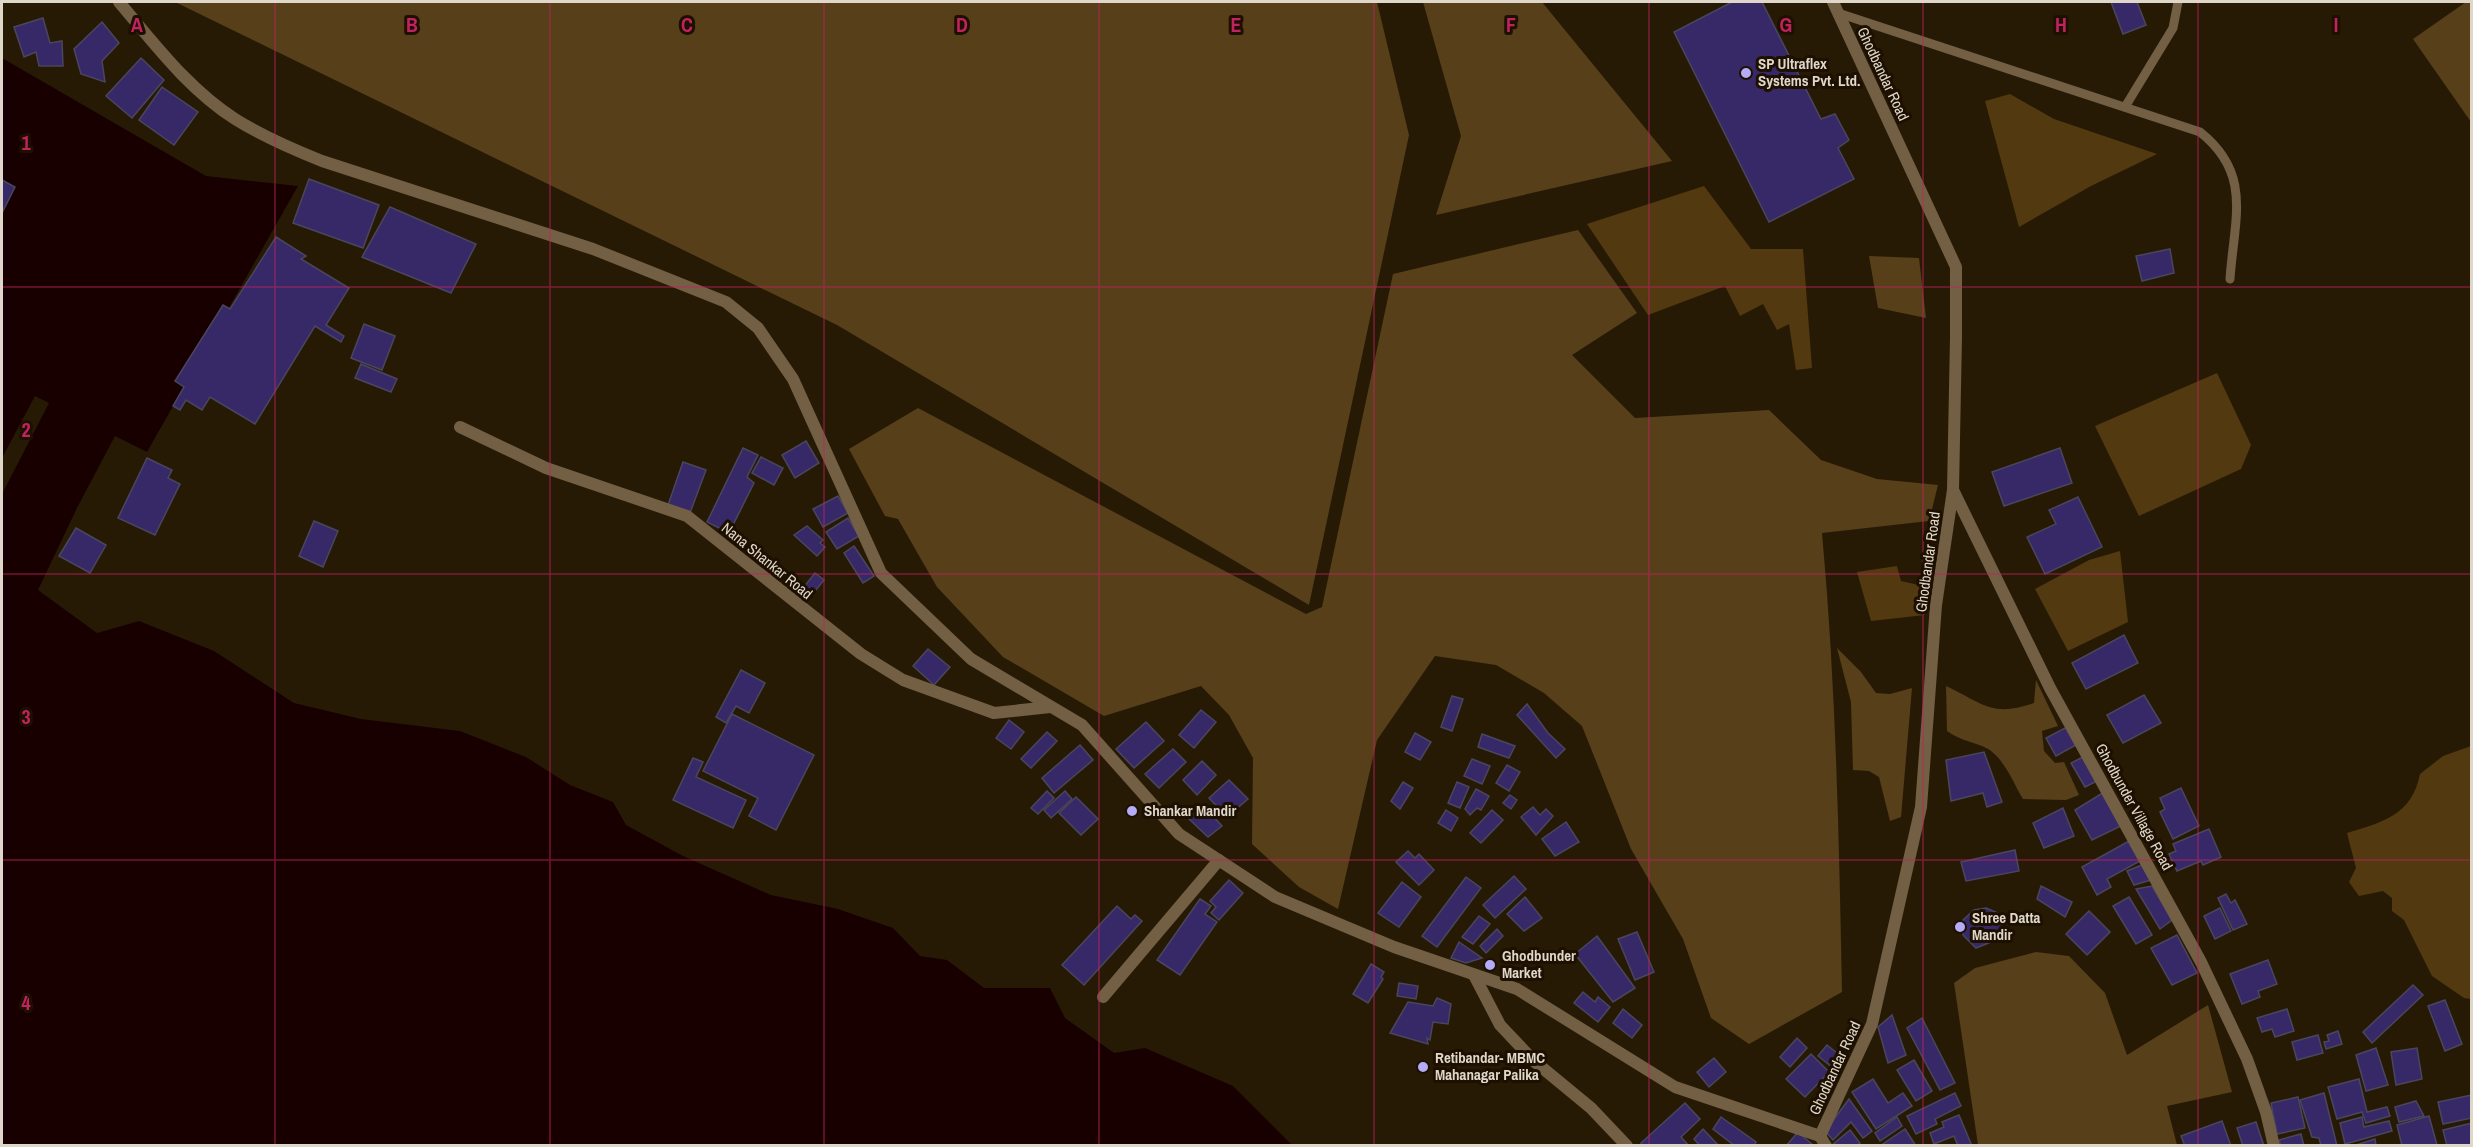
<svg xmlns="http://www.w3.org/2000/svg" width="2473" height="1147" viewBox="0 0 2473 1147" font-family="'Archivo Narrow',sans-serif">
<style>
.green{fill:#523910}
.forest{fill:#573f19}
.water{fill:#180000}
.building{fill:#372967;stroke:#49465e;stroke-width:1.5}
.lines{fill:none;stroke-linecap:round;stroke-linejoin:round}
.service{stroke:#725f44;stroke-width:9}
.pedestrian{stroke:#725f44;stroke-width:12}
.minor{stroke:#725f44;stroke-width:12}
.tertiary{stroke:#725f44;stroke-width:12}
.grid{fill:none;stroke:#c32261;stroke-width:1.5;stroke-opacity:0.55}
.poi-dot{fill:#b5acf8;stroke:#1d1000;stroke-width:2}
.labels{text-anchor:middle;stroke-width:6;stroke-linejoin:round;paint-order:stroke}
.poi-label{font-size:15px;font-weight:bold;fill:#dfd7ca;stroke:#1d1000;text-anchor:start}
.street-label{font-size:15px;fill:#dfd7ca;stroke:#1d1000}
.grid-label{font-size:20px;text-anchor:middle;font-weight:bold;fill:#c32261;stroke:#1d1000;stroke-width:6;stroke-linejoin:round;paint-order:stroke}
</style>
<rect width="100%" height="100%" fill="#271a05"/>
<!-- green -->
<g class="green">
<path d="M2010 94 2054 119 2157 154 2091 186 2019 227 1985 101Z"/>
<path d="M1704 186 1751 249H1803L1812 368 1796 370 1789 324 1777 330 1763 304 1740 316 1725 286 1648 315 1587 224Z"/>
<path d="M2217 373 2251 445 2241 469 2139 516 2095 426Z"/>
<path d="M2120 551 2128 622 2068 651 2035 589 2089 560Z"/>
<path d="M1897 566 1901 581 1923 586 1925 615 1871 621 1857 572Z"/>
<path d="M2471 746H2472L2471 999 2464 998 2432 976 2404 920 2392 911V898L2383 891 2359 896 2349 882 2356 868 2347 833C2383 822 2412 815 2420 774L2443 756Z"/>
</g>
<!-- forest -->
<g class="forest">
<path d="M175 2H1377L1409 135 1309 605 837 325Z"/>
<path d="M1423 2H1542L1672 161 1436 215 1461 136Z"/>
<path d="M2466 2H2472L2471 122 2413 39Z"/>
<path d="M1578 230 1637 313 1572 355 1635 418 1769 410 1821 460 1877 479 1938 485 1929 521 1822 533C1836 685 1839 838 1842 992L1749 1044 1711 1018 1683 939 1631 849 1582 726 1544 693 1496 665 1435 656 1377 740 1338 909 1299 887 1252 844 1253 758 1229 715 1201 686 1104 716 1003 657 937 587 898 519 885 516 849 449 918 408 1306 614 1322 607 1393 274Z"/>
<path d="M1869 256 1919 258 1926 318 1878 308Z"/>
<path d="M1837 648 1861 672 1876 693 1890 694 1912 688 1901 817 1890 821 1879 777 1869 771 1853 770 1851 702Z"/>
<path d="M2036 680 2058 726 2042 731 2044 751 2055 763 2064 762 2079 795 2066 800 2023 799C2012 781 2003 754 1982 746 1969 741 1958 739 1947 731L1946 686C1983 703 1991 718 2034 703Z"/>
<path d="M2036 952 2069 956 2105 993 2127 1055 2208 1005 2232 1092 2167 1106 2177 1145H1978L1954 983 1975 968Z"/>
</g>
<!-- water -->
<path class="water" d="M2 58 206 176 298 186 147 452 115 436 77 508 38 590 97 633 139 621 214 651 294 703 361 719 460 731 526 757 570 785 613 802 626 825 683 856 771 895 838 909 893 928 920 956 947 960 984 988H1050L1065 1018 1114 1053 1145 1048 1233 1086 1292 1145H2V494L49 403 35 396 2 458Z"/>
<!-- building -->
<g class="building">
<path d="M1732 2H1762L1821 119 1835 114 1849 140 1838 148 1854 179 1769 222 1674 32Z"/>
<path d="M2111 2H2137L2146 25 2123 34Z"/>
<path d="M43 18 50 43 62 41 63 66H39L36 52 24 57 14 27Z"/>
<path d="M102 22 119 43 102 61 105 82 81 74 74 49Z"/>
<path d="M141 58 164 80 132 118 106 96Z"/>
<path d="M162 87 198 112 174 145 139 120Z"/>
<path d="M309 179 379 205 363 248 293 223Z"/>
<path d="M2 180 15 187 2 213Z"/>
<path d="M390 207 476 244 451 293 362 257Z"/>
<path d="M276 237 306 256 301 259 349 288 326 325 344 336 341 342 315 326 255 424 210 397 202 410 186 400 180 410 173 406 184 387 175 381 223 305 230 309Z"/>
<path d="M2170 249 2174 273 2142 281 2136 256Z"/>
<path d="M364 324 395 336 382 370 351 358Z"/>
<path d="M361 364 397 379 391 392 355 378Z"/>
<path d="M806 441 819 463 795 478 782 455Z"/>
<path d="M743 448 758 455 747 477 754 483 729 533 707 522Z"/>
<path d="M2060 448 2072 483 2004 506 1992 472Z"/>
<path d="M761 457 783 468 774 485 752 473Z"/>
<path d="M147 458 172 470 168 478 180 484 155 535 118 518Z"/>
<path d="M683 462 706 470 690 513 668 505Z"/>
<path d="M838 496 848 513 823 527 813 509Z"/>
<path d="M2078 497 2102 547 2045 574 2027 537 2056 524 2049 510Z"/>
<path d="M848 518 859 536 837 549 826 532Z"/>
<path d="M314 521 338 531 323 567 299 556Z"/>
<path d="M807 526 823 540 820 543 825 547 817 556 794 535Z"/>
<path d="M76 528 106 545 90 573 59 556Z"/>
<path d="M854 546 874 576 863 583 844 553Z"/>
<path d="M815 573 824 580 812 595 803 588Z"/>
<path d="M2124 635 2138 663 2086 689 2072 663Z"/>
<path d="M928 649 950 667 934 685 913 666Z"/>
<path d="M741 670 765 683 749 713 736 706 726 723 716 717Z"/>
<path d="M2144 695 2161 723 2123 743 2107 715Z"/>
<path d="M1452 696 1463 699 1452 731 1441 727Z"/>
<path d="M1527 704 1548 733 1565 749 1556 758 1517 715Z"/>
<path d="M1201 710 1216 722 1194 748 1179 735Z"/>
<path d="M732 714 814 755 776 830 749 816 758 798 703 771Z"/>
<path d="M1009 720 1024 732 1011 749 996 738Z"/>
<path d="M1146 722 1164 741 1134 768 1116 749Z"/>
<path d="M2067 727 2076 745 2056 756 2046 738Z"/>
<path d="M1047 732 1057 741 1031 768 1021 759Z"/>
<path d="M1415 733 1431 742 1420 760 1405 752Z"/>
<path d="M1482 734 1515 746 1509 758 1478 747Z"/>
<path d="M1080 745 1093 760 1054 793 1042 778Z"/>
<path d="M1173 749 1186 762 1159 788 1145 774Z"/>
<path d="M1984 752 2002 802 1987 807 1983 793 1951 801 1946 760Z"/>
<path d="M2085 756 2099 780 2085 787 2071 763Z"/>
<path d="M693 758 703 762 696 777 746 800 733 828 673 800Z"/>
<path d="M1472 759 1490 766 1482 784 1464 776Z"/>
<path d="M1202 761 1216 775 1197 795 1183 780Z"/>
<path d="M1507 765 1520 772 1509 791 1496 783Z"/>
<path d="M1229 780 1248 799 1227 817 1209 798Z"/>
<path d="M1403 782 1413 788 1400 809 1391 801Z"/>
<path d="M1457 782 1469 787 1460 808 1448 803Z"/>
<path d="M2181 788 2199 826 2173 839 2160 812 2165 809 2160 798Z"/>
<path d="M1476 789 1489 796 1481 810 1477 808 1470 815 1465 809Z"/>
<path d="M1047 791 1054 798 1038 814 1031 808Z"/>
<path d="M1065 791 1072 799 1051 818 1044 810Z"/>
<path d="M2104 792 2123 825 2092 840 2075 810Z"/>
<path d="M1510 795 1517 800 1511 809 1503 803Z"/>
<path d="M1076 797 1098 819 1081 835 1059 813Z"/>
<path d="M1202 804 1222 826 1208 837 1189 819Z"/>
<path d="M1533 807 1540 815 1546 809 1553 816 1536 835 1521 817Z"/>
<path d="M2063 808 2074 836 2044 848 2033 823Z"/>
<path d="M1446 810 1458 818 1451 831 1438 823Z"/>
<path d="M1492 810 1503 820 1481 843 1470 833Z"/>
<path d="M1566 822 1579 842 1555 856 1542 839Z"/>
<path d="M2209 829 2221 857 2203 865 2201 861 2177 871 2169 854 2176 851 2173 844Z"/>
<path d="M2129 841 2140 861 2107 879 2111 887 2097 895 2082 867Z"/>
<path d="M2015 850 2019 871 1966 881 1961 862Z"/>
<path d="M1408 851 1415 858 1419 854 1434 870 1419 885 1396 862Z"/>
<path d="M2142 865 2151 880 2134 885 2127 871Z"/>
<path d="M1514 876 1526 889 1495 918 1483 905Z"/>
<path d="M1466 877 1481 888 1437 947 1422 936Z"/>
<path d="M1229 880 1243 893 1219 920 1211 913 1216 907 1210 901Z"/>
<path d="M1402 882 1421 897 1399 927 1378 913Z"/>
<path d="M2041 886 2072 902 2065 917 2037 899Z"/>
<path d="M2152 886 2172 920 2160 929 2136 889Z"/>
<path d="M2226 894 2231 903 2235 900 2247 924 2233 930 2218 898Z"/>
<path d="M1525 897 1542 918 1524 931 1507 914Z"/>
<path d="M2129 897 2152 935 2136 944 2113 906Z"/>
<path d="M1200 899 1211 906 1205 914 1217 922 1180 975 1157 960Z"/>
<path d="M1117 906 1131 919 1135 915 1142 921 1084 985 1062 965Z"/>
<path d="M1986 908 1998 913 2002 923 2001 938 1976 948 1963 935V920L1974 910Z"/>
<path d="M2220 908 2231 931 2215 939 2204 916Z"/>
<path d="M2089 911 2110 932 2087 955 2066 934Z"/>
<path d="M1479 916 1490 924 1473 944 1462 937Z"/>
<path d="M1497 929 1503 936 1486 953 1480 946Z"/>
<path d="M1637 932 1654 972 1635 980 1618 939Z"/>
<path d="M2177 935 2197 973 2172 985 2151 948Z"/>
<path d="M1597 936 1635 988 1613 1002 1575 954Z"/>
<path d="M1459 942 1482 958 1466 963 1451 958Z"/>
<path d="M2268 960 2277 984 2258 991 2260 997 2242 1004 2230 974Z"/>
<path d="M1371 964 1384 972 1381 977 1383 979 1368 1003 1353 994Z"/>
<path d="M1399 983 1418 986 1416 999 1397 996Z"/>
<path d="M2413 985 2423 995 2372 1043 2363 1032Z"/>
<path d="M1583 992 1595 1002 1598 997 1610 1007 1598 1022 1574 1003Z"/>
<path d="M1437 998 1451 1004 1448 1024 1433 1022 1430 1040 1427 1038 1428 1044 1390 1033 1408 1002 1433 1006Z"/>
<path d="M2445 1000 2462 1044 2445 1051 2428 1006Z"/>
<path d="M1623 1009 1642 1025 1632 1038 1613 1023Z"/>
<path d="M2287 1009 2294 1031 2275 1037 2272 1029 2262 1032 2257 1018Z"/>
<path d="M1892 1015 1906 1055 1888 1063 1878 1027Z"/>
<path d="M1922 1018 1955 1083 1940 1090 1907 1028Z"/>
<path d="M2338 1031 2342 1044 2326 1049 2324 1042 2329 1041 2327 1035Z"/>
<path d="M2318 1035 2323 1053 2297 1060 2292 1042Z"/>
<path d="M1797 1038 1807 1048 1790 1067 1780 1057Z"/>
<path d="M1827 1045 1842 1057 1833 1068 1818 1056Z"/>
<path d="M2376 1048 2388 1085 2366 1091 2356 1055Z"/>
<path d="M2417 1048 2422 1079 2396 1085 2391 1052Z"/>
<path d="M1811 1054 1829 1072 1805 1097 1786 1079Z"/>
<path d="M1714 1058 1726 1072 1709 1087 1697 1072Z"/>
<path d="M1914 1060 1932 1091 1916 1101 1897 1070Z"/>
<path d="M1873 1079 1888 1103 1903 1093 1912 1106 1876 1129 1852 1092Z"/>
<path d="M2359 1079 2367 1112 2387 1107 2390 1116 2366 1123 2362 1112 2337 1119 2328 1087Z"/>
<path d="M1955 1093 1961 1106 1935 1119 1937 1124 1916 1134 1907 1116Z"/>
<path d="M2324 1093 2337 1146H2321L2319 1138 2312 1137 2300 1100Z"/>
<path d="M2472 1095V1118L2443 1124 2438 1102Z"/>
<path d="M2298 1097 2305 1128 2277 1134 2271 1103Z"/>
<path d="M1849 1099 1872 1131 1863 1138 1851 1122 1833 1140 1825 1131Z"/>
<path d="M2416 1101 2424 1116 2399 1122 2395 1107Z"/>
<path d="M1685 1103 1700 1119 1681 1137 1689 1146H1643L1641 1143Z"/>
<path d="M1959 1115 1972 1146H1958L1954 1136 1934 1144 1930 1133 1944 1127 1942 1122Z"/>
<path d="M2429 1116 2437 1145 2402 1146 2397 1125Z"/>
<path d="M1721 1117 1756 1142 1754 1146H1735L1713 1129Z"/>
<path d="M1897 1117 1902 1126 1880 1141 1875 1133Z"/>
<path d="M2362 1117 2364 1127 2389 1121 2392 1131 2345 1144 2340 1123Z"/>
<path d="M2222 1121 2231 1146H2185L2181 1136Z"/>
<path d="M2256 1122 2264 1146H2243L2237 1128Z"/>
<path d="M2472 1123V1146H2447L2443 1130Z"/>
<path d="M1703 1129 1718 1145 1700 1146 1694 1139Z"/>
<path d="M1905 1129 1916 1146H1884L1883 1144Z"/>
<path d="M1850 1130 1860 1143 1856 1146H1831Z"/>
<path d="M1798 1132 1814 1146H1786Z"/>
<path d="M2301 1134 2304 1146H2281L2279 1140Z"/>
<path d="M2375 1139 2376 1146H2353Z"/>
</g>
<g class="lines">
<!-- service -->
<g class="service">
<path d="M1838 13 2200 132C2253 174 2234 219 2230 279"/>
<path d="M2125 107 2173 28 2178 2"/>
</g>
<!-- pedestrian -->
<path class="pedestrian" d="M1820 1136 1826 1146"/>
<!-- minor -->
<g class="minor">
<path d="M460 427 546 468 687 516 861 654 903 680 994 713 1050 707"/>
<path d="M1953 490 2050 688 2201 962 2247 1059 2266 1112 2274 1146"/>
<path d="M1474 975 1500 1025 1534 1061 1591 1108 1627 1146"/>
<path d="M1103 997 1219 860"/>
</g>
<!-- tertiary -->
<path class="tertiary" d="M119 2C154 43 188 89 235 119 262 136 292 149 322 161L593 249 726 302 758 328 793 379 881 573 971 659 1082 725 1179 834 1275 897 1394 947 1517 989 1675 1087 1820 1136 1872 1024 1921 807 1936 605 1953 490 1956 337V267L1833 2"/>
</g>
<!-- grid -->
<path class="grid" d="M275 2V1146M550 2V1146M824 2V1146M1099 2V1146M1374 2V1146M1649 2V1146M1923 2V1146M2198 2V1146M2 287H2472M2 574H2472M2 860H2472"/>
<!-- markers -->
<g class="poi-dot">
<circle cx="1746" cy="73" r="6"/>
<circle cx="1132" cy="811" r="6"/>
<circle cx="1960" cy="927" r="6"/>
<circle cx="1490" cy="965" r="6"/>
<circle cx="1423" cy="1067" r="6"/>
</g>
<g class="labels">
<!-- poi labels -->
<g class="poi-label">
<text x="1758" y="69">SP Ultraflex<tspan x="1758" dy="17">Systems Pvt. Ltd.</tspan></text>
<text x="1144" y="816">Shankar Mandir</text>
<text x="1972" y="923">Shree Datta<tspan x="1972" dy="17">Mandir</tspan></text>
<text x="1502" y="961">Ghodbunder<tspan x="1502" dy="17">Market</tspan></text>
<text x="1435" y="1063">Retibandar- MBMC<tspan x="1435" dy="17">Mahanagar Palika</tspan></text>
</g>
<!-- street labels -->
<g class="street-label">
<text transform="translate(1883 74) rotate(65)" y="5">Ghodbandar Road</text>
<text transform="translate(767 561) rotate(39)" y="5">Nana Shankar Road</text>
<text transform="translate(1928 562) rotate(-82)" y="5">Ghodbandar Road</text>
<text transform="translate(2134 807) rotate(61)" y="5">Ghodbunder Village Road</text>
<text transform="translate(1835 1068) rotate(-65)" y="5">Ghodbandar Road</text>
</g>
</g>
<g class="grid-label">
<text x="137" y="32">A</text>
<text x="412" y="32">B</text>
<text x="687" y="32">C</text>
<text x="962" y="32">D</text>
<text x="1236" y="32">E</text>
<text x="1511" y="32">F</text>
<text x="1786" y="32">G</text>
<text x="2061" y="32">H</text>
<text x="2336" y="32">I</text>
<text x="26" y="150">1</text>
<text x="26" y="437">2</text>
<text x="26" y="724">3</text>
<text x="26" y="1010">4</text>
</g>
<!-- border -->
<rect width="2473" height="1147" fill="none" stroke="#dfd7ca" stroke-width="6"/>
</svg>
